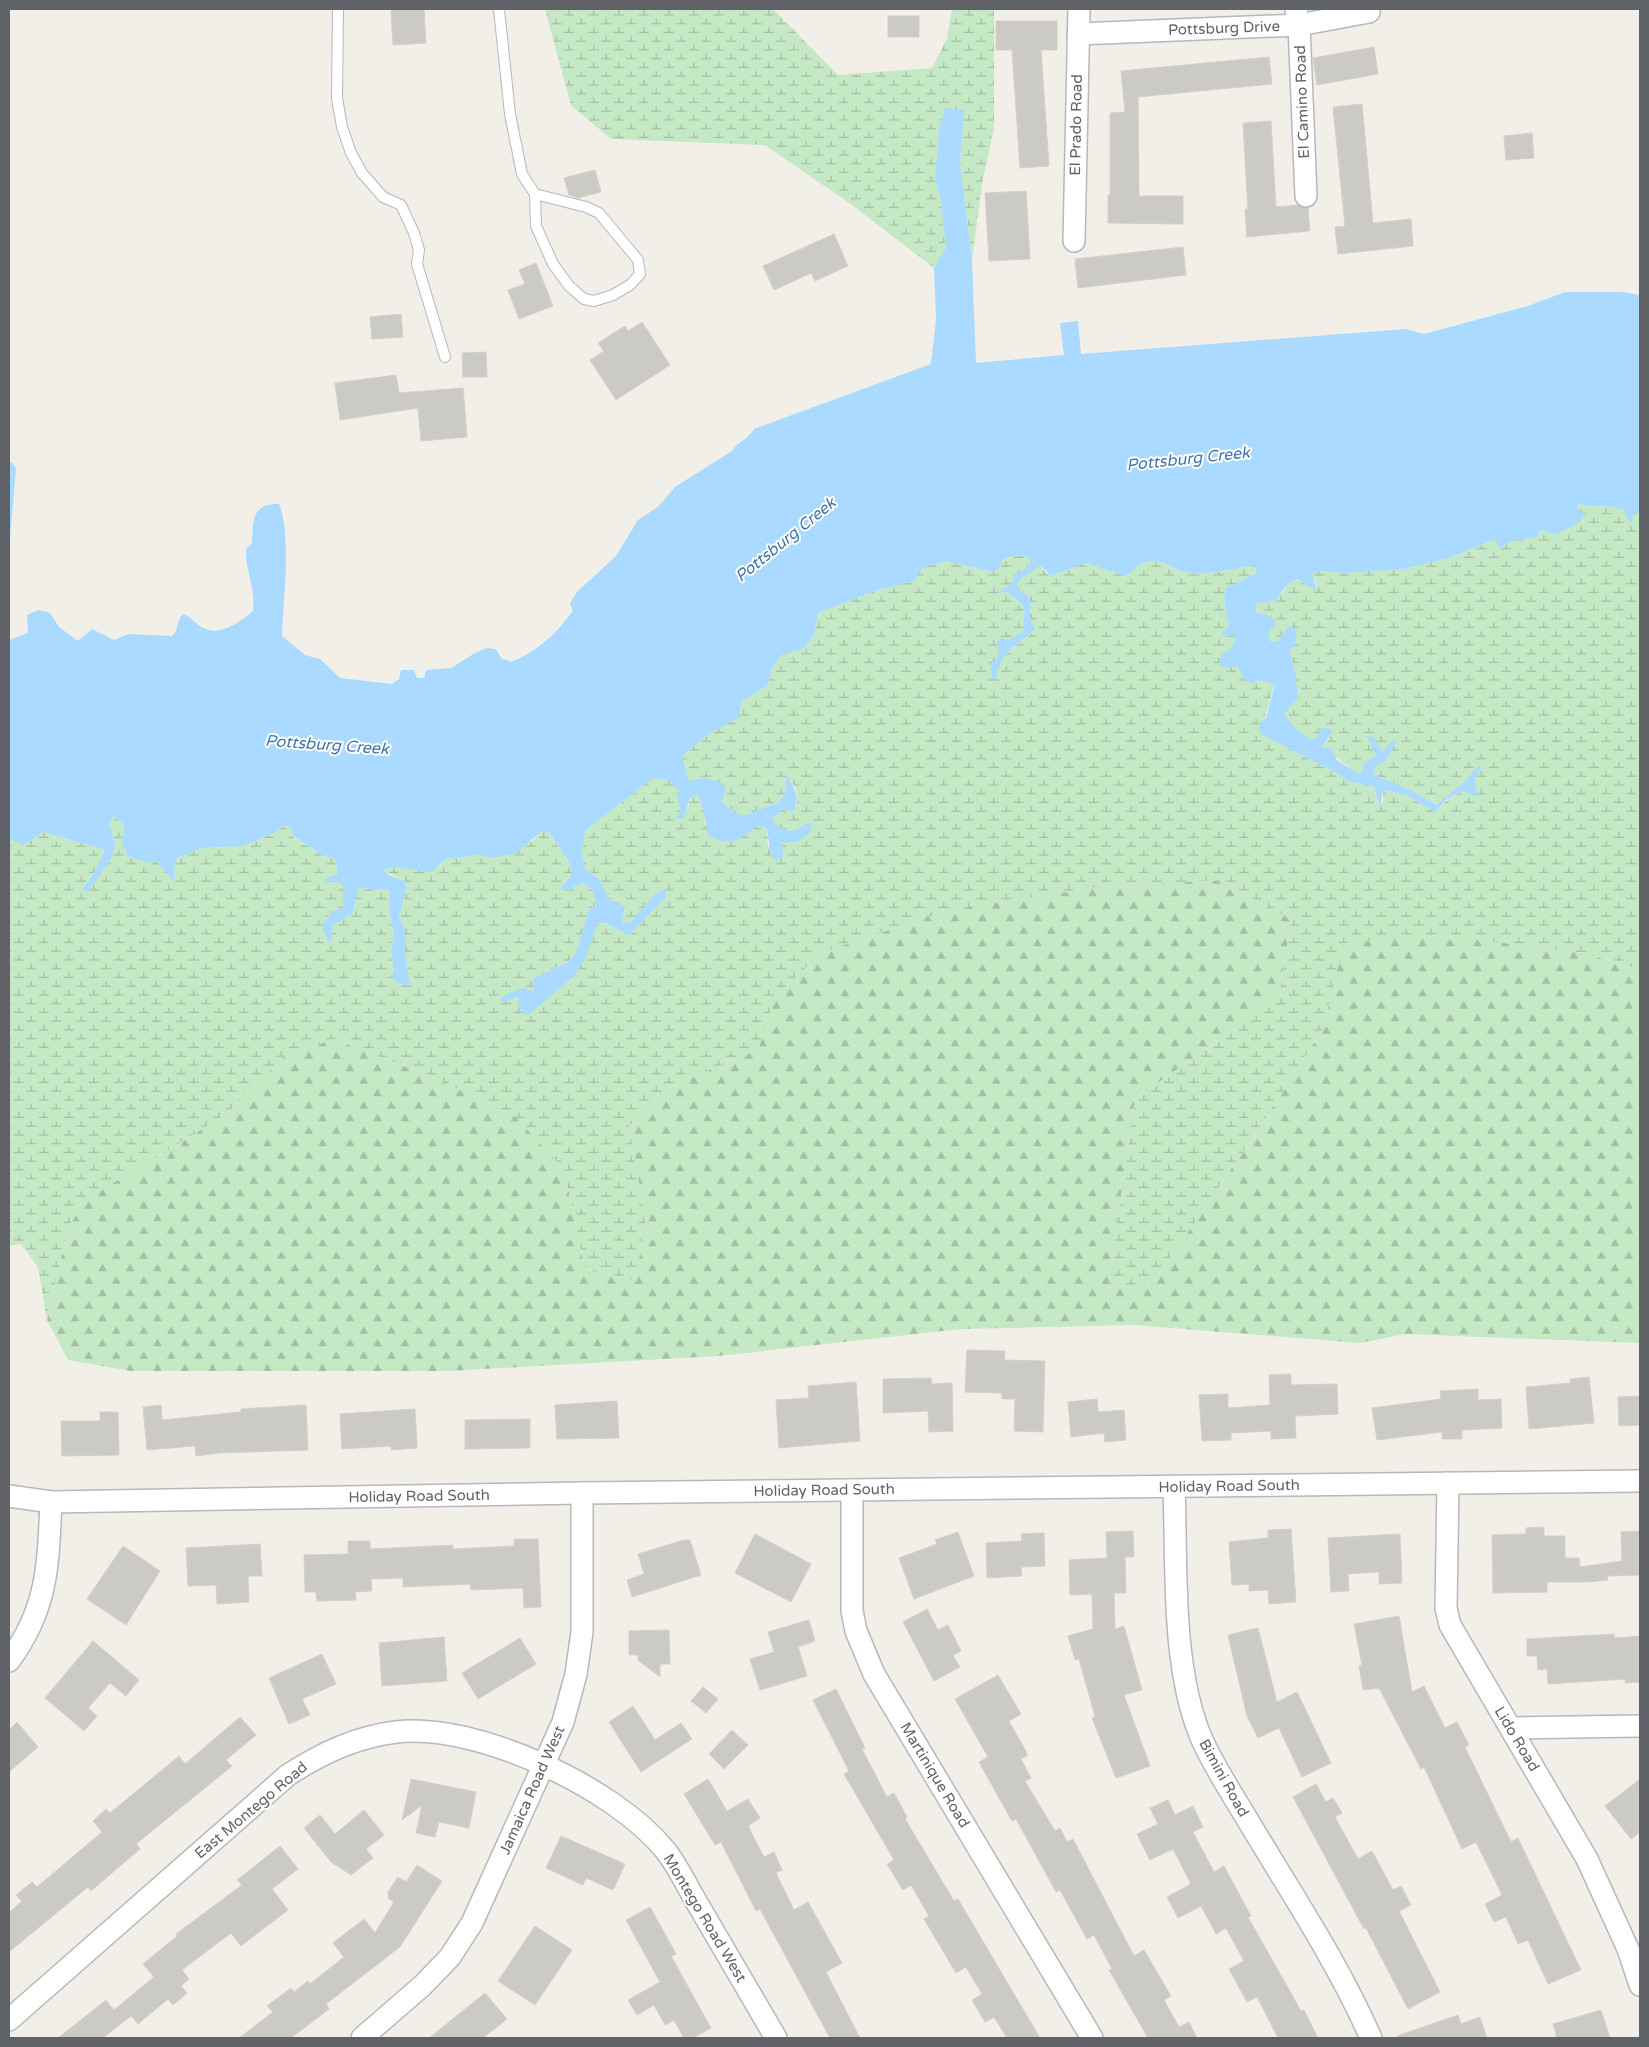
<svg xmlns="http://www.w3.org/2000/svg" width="1649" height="2047" viewBox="0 0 1649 2047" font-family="'Varela Round',sans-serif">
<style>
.forest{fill:url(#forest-firs)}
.wetland{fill:url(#wetland-marsh)}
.water{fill:#aadaff}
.building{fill:#cccac5;stroke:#d6d1c6}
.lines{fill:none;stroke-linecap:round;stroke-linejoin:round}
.lane-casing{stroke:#b5b8bc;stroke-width:12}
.street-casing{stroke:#b5b8bc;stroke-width:24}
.lane{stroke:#fff;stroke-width:10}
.street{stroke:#fff;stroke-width:21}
.labels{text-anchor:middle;stroke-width:4;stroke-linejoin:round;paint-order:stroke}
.street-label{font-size:15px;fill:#5f6368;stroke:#fff}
.water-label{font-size:16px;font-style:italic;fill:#4174aa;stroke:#fff}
</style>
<defs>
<pattern id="forest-firs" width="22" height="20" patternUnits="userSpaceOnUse" patternTransform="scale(1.25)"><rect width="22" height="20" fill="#c5e8c5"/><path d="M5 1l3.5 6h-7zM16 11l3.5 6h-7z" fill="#a3c0a4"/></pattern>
<pattern id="wetland-marsh" width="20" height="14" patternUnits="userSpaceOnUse" patternTransform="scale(1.25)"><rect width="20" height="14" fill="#c5e8c5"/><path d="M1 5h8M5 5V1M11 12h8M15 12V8" fill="none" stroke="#a3c0a4"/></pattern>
</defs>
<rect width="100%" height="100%" fill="#f1efe8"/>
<!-- forest -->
<path class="forest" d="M1220 880 1291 920 1280 992 1245 1022 1135 1099 1108 1288 1152 1284 1249 1143 1323 1029 1343 942 1440 935 1583 953 1640 969V1343L1405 1334 1360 1343 1134 1325 961 1329 718 1356 448 1371H131L68 1360 47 1320 68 1228 86 1198 164 1153 227 1113 286 1055 334 1039 434 1078 516 1117 564 1169 585 1268 645 1219 629 1126 675 1084 758 1050 775 996 821 953 947 910 1096 887Z"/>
<!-- wetland -->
<g class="wetland">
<path d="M545 9H773L838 75 932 68 947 39 952 9H994V129L982 184 972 260 960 163 963 110 935 179 941 202 946 248 934 268 852 205 765 145 611 139 571 105Z"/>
<path d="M1578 504C1595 507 1608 505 1624 510L1627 519 1632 522 1634 512 1640 513V969L1583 953 1440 935 1344 943 1323 1029 1249 1143 1152 1284 1108 1288 1135 1099 1245 1022 1280 992 1291 920 1220 880 1096 887 948 910 821 953 776 996 758 1050 675 1084 629 1126 645 1219 637 1281 585 1268 564 1169 516 1117 434 1078 334 1039 286 1055 227 1113 164 1153 86 1199 68 1228 47 1320 38 1267 21 1244 9 1246V839L24 845 43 832 105 850 94 872 82 889 111 860 116 844 109 826 114 816 124 825 122 843 145 862H157L175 882 174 867 177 858 202 848 243 846 274 833 284 826 292 827 293 837 320 854 335 859 338 873 330 876 343 884V907L333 911 322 925 327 941 332 932V926L353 913 358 888 390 890 389 913 394 935 391 950 394 973 408 972 405 954V930L399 916 407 888 404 881 383 870 392 867 411 869 440 866 446 859 481 855 490 858 531 842 542 831 550 833C556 848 570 856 572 873L564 882 568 890 582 883 592 889 596 906 589 909 578 951 568 962 534 978V992L500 999 503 1002 518 997 527 1015 537 1007 594 932 598 922 607 923 629 936 665 898 668 888 630 923 622 922 620 903 609 899 599 879 585 868 581 852 586 830 653 778 669 780 679 792 677 800 681 811 676 818 687 810 691 797 698 795 704 813 705 825H759L767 829 768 847 782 842 800 827 794 832 782 830 771 819 784 809 797 806 796 788 786 776 785 794 777 803 743 816 730 809 702 778 689 781 682 756 712 732 738 718 741 702 767 686 773 666 782 655 803 649 814 635 818 613 875 591 913 581 922 568 946 561 993 572 1000 568 1002 560 1015 555 1029 557 1032 564 1015 575 1012 584 1002 589 1001 593 1008 592C1030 611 1023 603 1024 631 1000 644 1000 653 995 679 1002 648 1015 649 1035 630L1030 616 1031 598 1017 589 1018 581 1040 566 1050 576 1086 563 1126 576C1131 572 1139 564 1145 562 1160 557 1172 570 1186 572 1205 577 1235 567 1255 566L1257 572 1224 598 1229 627 1222 636 1235 635V644L1227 653 1252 683 1259 679 1275 684 1260 734 1335 772 1348 781 1374 787 1379 807 1383 800V790L1406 795 1435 812 1448 799 1475 784 1476 774 1481 769 1479 766 1464 782 1436 805 1417 793 1373 774 1375 767 1386 760 1394 740 1382 752 1368 736 1376 755 1364 763 1363 771 1358 773 1322 747 1330 738 1308 739 1292 725 1285 712 1295 671 1290 653 1297 639 1288 626 1278 641 1271 642 1268 634 1276 623 1255 612 1256 604 1283 593 1289 583 1299 579 1317 586 1311 574 1319 571 1344 573 1452 557 1497 539 1499 549 1514 540 1538 537 1540 530 1576 508Z"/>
</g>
<!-- water -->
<g class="water">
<path d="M945 108 964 110 960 163 972 260 976 363 1064 355 1060 323 1078 321 1081 354 1406 329 1424 334 1528 306 1565 292H1622L1640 295V513H1634L1632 523 1627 519 1624 510C1608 505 1595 507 1579 504L1576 508 1585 513 1580 522 1555 535 1540 530 1538 537 1514 540 1499 549 1496 539 1452 557 1404 569 1344 573 1319 571 1312 574 1317 591 1298 579 1289 583 1275 601 1256 604V612L1274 618 1276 623 1268 634 1271 642 1278 641 1288 626 1295 628 1297 639 1290 653 1295 671 1298 698 1285 713 1292 725 1309 739 1317 738 1319 729 1327 728 1333 731 1322 747 1332 749 1337 760 1358 773 1363 771 1364 763 1376 755 1367 736 1374 737 1382 752 1394 739 1396 744 1386 760 1375 767 1373 774 1417 793 1436 805 1464 782 1479 765 1481 769C1473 778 1475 786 1478 797L1462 791 1447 799 1435 812 1406 795 1383 790 1380 808 1374 787 1348 781 1335 772 1260 734 1259 724 1266 718 1275 685 1259 680 1252 683 1245 681 1237 665 1229 668 1219 666 1221 655C1231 651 1235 645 1235 635L1222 636 1223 631 1229 627 1224 598 1226 588 1257 573 1255 566C1235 567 1205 577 1186 572 1172 570 1160 557 1145 562 1139 564 1132 572 1126 576L1086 563 1050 576 1047 571 1040 566 1018 581 1017 589 1031 598 1030 616 1035 630C1015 648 1002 648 996 679L992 678 991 663 999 656 997 642 1001 638 1008 640 1024 631C1023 603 1030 611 1008 592L1000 593 1002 589 1012 584 1015 575 1032 564 1029 557 1015 555 1002 560 1000 568 993 572 946 561 923 568 914 581 875 591 818 613 814 635 803 649 782 655 773 666 767 686 741 702 739 718 712 732 682 756 689 781 702 778 717 781 726 788 722 801 730 809 743 816 777 803 785 794 786 775C794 785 801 800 793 812L784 809 771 819C790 837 791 831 812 822 811 838 797 844 782 842L783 857 776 860 771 857 767 829 759 825C735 842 737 847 708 836L704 813 698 795 691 797 683 818 675 819 681 811 677 800 679 792 669 780 653 778 586 830 581 852 585 868 599 879 609 899 620 903 624 909 622 922 630 923 653 896 668 887 665 898 629 936 607 923H598L585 959 574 976 527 1016 519 1009 518 997 503 1002 500 999 509 993 524 988 534 992V978L568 962 577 951 589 909 596 906 592 889 582 883 568 890 560 889 572 873C570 856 557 848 550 833L542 831 515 854 490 858 481 855 446 859 432 872 392 867 384 870 389 875 404 881 407 888 399 916 405 930V954L410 986 397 983 395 978 390 977 394 973 391 950 394 935 389 912 390 890 358 888 353 913 332 926 331 942 327 941 322 925 333 911 343 907V885L336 881 327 883 326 879 338 873 335 859 320 854 293 836 291 827 284 826 274 833 243 846 202 848 177 858 174 867 175 883 157 862H145L128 856 122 843 124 825 114 816 109 826 116 844 111 860 88 891 82 890 94 872 105 850 43 832 24 845 9 839V640L28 633 27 615 38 610 50 613 59 627 78 641 92 629 114 640 128 634 172 636C179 630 176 621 183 614 192 617 195 624 203 628 220 637 240 622 253 611 256 589 245 570 246 549L252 543C253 520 252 503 279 504 292 537 283 599 282 636L305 655 320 659 340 678 392 684 399 679 401 670H414L417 678H424L426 670 451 668 475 653 487 648 496 649 501 658 511 662C537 652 557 633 573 611L570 603 577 592 616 556 638 520 659 506 675 487 732 451C738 441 749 439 754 429L931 364 936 319 934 268 946 248 941 202 935 179 940 125Z"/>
<path d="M12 462 16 469 9 549V463Z"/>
</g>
<!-- building -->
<g class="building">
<path d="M424 9 426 43 393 45 391 10Z"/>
<rect x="888" y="16" width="31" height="21"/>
<path d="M996 21H1057V50H1041L1049 166 1020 168 1012 50H996Z"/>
<path d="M1374 47 1378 74 1317 85 1313 58Z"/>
<path d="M1269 57 1272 84 1138 97 1139 196H1183V224L1108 223V195H1110V113L1125 112 1121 71Z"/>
<path d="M1362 104 1373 223 1411 219 1413 246 1338 254 1335 227 1345 226 1333 107Z"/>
<path d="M1271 121 1276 207 1298 205 1308 208 1310 231 1247 237 1245 209H1248L1243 123Z"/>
<path d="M1532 133 1534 158 1506 160 1504 136Z"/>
<path d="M595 170 601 192 578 198 569 195 564 178Z"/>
<path d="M1026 191 1030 259 989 261 985 193Z"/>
<path d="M834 234 848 266 815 281 811 273 774 290 763 266Z"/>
<path d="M1183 247 1186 275 1078 288 1075 259Z"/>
<path d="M536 263 553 306 519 319 508 290 525 284 519 270Z"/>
<path d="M401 314 403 337 372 339 370 317Z"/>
<path d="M642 322 670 365 616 400 590 360 604 351 598 343 625 326 628 331Z"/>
<path d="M486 352 487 377H463L462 353Z"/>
<path d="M396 375 399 393 463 388 467 437 421 441 418 408 340 420 335 383Z"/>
<path d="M967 1350 1005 1351 1004 1360 1045 1361 1043 1432 1014 1431 1015 1399H1002V1393L965 1392Z"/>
<path d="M1291 1374V1385L1337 1384 1338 1414 1295 1416 1296 1438 1271 1439V1431L1231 1433V1440L1202 1441 1199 1395 1228 1394V1408L1270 1405 1269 1375Z"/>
<path d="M1589 1377 1594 1423 1529 1429 1526 1387 1571 1383 1570 1379Z"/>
<path d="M931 1378 932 1384 952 1383 953 1431 929 1432 928 1411 883 1413V1379Z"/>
<path d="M856 1382 860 1441 779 1448 776 1400 809 1398 808 1386Z"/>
<path d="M1478 1389V1400L1501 1399 1502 1428 1462 1430V1439H1442V1432L1377 1440 1372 1408 1441 1399 1440 1391Z"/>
<path d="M1640 1396V1425L1619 1426 1618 1397Z"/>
<path d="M1097 1399 1098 1412 1124 1410 1126 1440 1105 1442 1104 1433 1071 1437 1068 1402Z"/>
<path d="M617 1401 619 1438 557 1439 555 1405Z"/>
<path d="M161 1405 162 1420 241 1412V1409L306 1405 308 1450 219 1453 196 1456 195 1446 147 1450 143 1407Z"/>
<path d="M415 1409 417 1448 391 1450V1446L342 1449 340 1414Z"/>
<path d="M100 1412H118L119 1455 62 1456 61 1421H100Z"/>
<path d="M530 1419V1448L465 1449V1420Z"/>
<path d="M1544 1527V1536H1565V1558H1579L1580 1567 1622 1561 1621 1532 1640 1531V1575L1607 1576 1608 1580 1587 1582H1547V1592L1493 1593 1492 1535 1526 1534V1528Z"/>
<path d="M1291 1529 1296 1602 1269 1604 1268 1590 1249 1591V1584L1232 1585 1229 1542 1268 1538V1530Z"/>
<path d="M1133 1531 1134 1557H1125L1126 1593H1114L1115 1629 1124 1626 1142 1690 1124 1695 1150 1766 1116 1778 1092 1718 1095 1716 1079 1659 1075 1660 1068 1636 1093 1629 1092 1594 1070 1595 1069 1560 1107 1558 1106 1532Z"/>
<path d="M958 1532 974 1576 914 1599 899 1558 937 1544 935 1540Z"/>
<path d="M1044 1533 1045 1566 1021 1567 1022 1576 987 1578 986 1543 1022 1541 1021 1534Z"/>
<path d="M755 1534 811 1564 791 1602 735 1573Z"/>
<path d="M1400 1534 1402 1583 1379 1584V1572L1348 1574 1349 1591 1331 1592 1328 1538Z"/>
<path d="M514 1539H538L541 1607 524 1608 523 1588 471 1590 470 1584 403 1587V1578L371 1579 372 1591 355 1592 356 1600 317 1601 316 1592H305L304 1555 348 1554V1541H370V1549L453 1545V1549L514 1546Z"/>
<path d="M684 1540H690L701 1575 632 1597 627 1580 644 1574 638 1554Z"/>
<path d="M260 1544 262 1576H248L249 1602 217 1604 216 1585 188 1586 186 1548Z"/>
<path d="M123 1546 160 1571 126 1625 87 1599Z"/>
<path d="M927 1609 938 1630 948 1625 961 1651 953 1655 960 1667 934 1681 903 1622Z"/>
<path d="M1399 1616 1412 1692 1424 1686 1445 1728 1457 1722 1469 1745 1465 1747 1511 1842 1518 1838 1581 1970 1548 1984 1528 1940 1518 1944 1506 1917 1494 1922 1485 1904 1502 1895 1476 1842 1462 1849 1424 1767 1421 1769 1379 1688 1363 1690 1359 1666 1362 1665 1354 1624Z"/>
<path d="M809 1620 815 1641 798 1647 807 1676 760 1690 750 1659 774 1652 768 1632Z"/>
<path d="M1258 1628 1277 1702 1297 1692 1331 1763 1302 1777 1279 1728 1258 1738 1247 1716 1228 1635Z"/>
<path d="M669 1630 670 1664H660V1677L638 1660V1655H629V1631Z"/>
<path d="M1614 1634 1615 1638 1640 1636V1682L1625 1683V1679L1548 1684 1547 1669 1538 1670 1537 1656H1527V1639Z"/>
<path d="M444 1637 447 1681 382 1686 379 1643Z"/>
<path d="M520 1638 536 1664 478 1699 462 1673Z"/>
<path d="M93 1641 139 1680 126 1696 110 1683 88 1708 97 1716 84 1731 45 1698Z"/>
<path d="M322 1654 336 1684 302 1699 310 1715 289 1724 269 1678Z"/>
<path d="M998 1675 1021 1714 1009 1721 1028 1755 1021 1759 1031 1778 1025 1781 1055 1831 1060 1828 1067 1842 1073 1839 1134 1956 1144 1950 1171 1996 1164 2000 1179 2027 1189 2022 1197 2038H1148L1109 1970 1112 1969 1094 1935 1087 1939 1060 1890 1056 1892 1016 1819 1012 1821 979 1762 988 1757 955 1699Z"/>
<path d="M703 1687 718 1699 706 1713 691 1701Z"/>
<path d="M836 1689 865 1748 862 1749 887 1797 894 1793 907 1817 905 1819 954 1901 958 1899 1040 2038H1007L994 2017 985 2022 972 2000 982 1994 966 1967 956 1973 924 1919 929 1916 911 1885 903 1890 887 1864 894 1860 844 1774 849 1771 813 1700Z"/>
<path d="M633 1706 655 1740 681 1723 692 1739 641 1772 609 1722Z"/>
<path d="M240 1717 256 1735 226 1760 232 1766 136 1844 140 1849 91 1891 88 1887 9 1952V1913L22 1901 16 1895 32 1882 37 1887 102 1832 93 1821 106 1809 110 1813 179 1756 185 1764Z"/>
<path d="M17 1722 38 1747 9 1772V1730Z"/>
<path d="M732 1730 748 1745 724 1769 709 1754Z"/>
<path d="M411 1779 476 1792 469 1828 439 1822 435 1837 416 1833 422 1805 402 1820Z"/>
<path d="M708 1779 727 1811 748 1799 760 1818 748 1826 764 1857 774 1852 782 1870 776 1873 794 1910 808 1902 842 1963 826 1972 860 2038H830L760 1909 756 1911 721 1842 715 1845 684 1794Z"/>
<path d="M1640 1779V1832L1631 1839 1605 1806Z"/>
<path d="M1316 1784 1326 1802 1333 1798 1342 1813 1335 1817 1358 1859 1372 1851 1393 1890 1401 1886 1411 1905 1399 1911 1440 1992 1408 2009 1366 1928 1364 1929 1293 1797Z"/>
<path d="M1168 1800 1175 1815 1193 1806 1203 1827 1193 1832 1214 1872 1224 1866 1251 1916 1248 1917 1301 2011 1304 2010 1318 2038H1278L1257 1997 1247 2002 1229 1969 1244 1961 1226 1928 1216 1934 1201 1906 1178 1918 1167 1897 1191 1884 1173 1849 1150 1860 1137 1834 1158 1824 1150 1808Z"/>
<path d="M364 1810 384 1835 366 1849 373 1858 351 1875 331 1862 304 1828 320 1815 335 1834Z"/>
<path d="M561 1836 625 1864 613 1890 586 1878 583 1885 546 1868Z"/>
<path d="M280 1846 298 1869 272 1889 288 1910 241 1946 231 1933 182 1970 189 1979 181 1986 187 1993 173 2005 168 1999 138 2024 131 2016 103 2038H58L106 2000 114 2010 154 1977 143 1964 177 1936 176 1934 242 1885 237 1880Z"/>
<path d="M417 1865 442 1881 400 1947 326 2004 329 2009 291 2038H239L273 2012 267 2006 291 1988 294 1992 308 1981 310 1984 344 1957 333 1943 364 1919 375 1933 394 1902 388 1898V1892L398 1877 406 1882Z"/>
<path d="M650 1907 676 1954 671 1956 711 2028 693 2038H684L674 2020 665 2025 654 2005 637 2015 628 2000 660 1982 626 1920Z"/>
<path d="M535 1926 572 1950 535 2005 498 1981Z"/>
<path d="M485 1993 507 2019 483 2038H429Z"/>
<path d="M1601 2010 1610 2038H1557L1553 2024Z"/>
<path d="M1458 2015 1461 2024 1480 2017 1487 2038H1398L1397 2036Z"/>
</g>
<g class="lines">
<defs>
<g id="lane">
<path d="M338 9 337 98 342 127 351 153 362 173 383 197 401 205 414 233 419 250 417 264 445 357"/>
<path d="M499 9 510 114 522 174 535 194 536 226 553 264 569 286 584 299 594 301 613 295 630 285 640 274 638 260 599 213 586 207 535 194"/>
</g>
<g id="street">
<path d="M1296 9 1299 25 1306 196"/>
<path d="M1078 34 1299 25 1369 12"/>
<path d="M1074 241 1079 9"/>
<path d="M1448 1483 1446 1608 1450 1625 1587 1859 1628 1949 1640 1985"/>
<path d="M1174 1487C1177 1564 1171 1663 1200 1735 1213 1766 1233 1795 1250 1824 1292 1894 1338 1963 1371 2038"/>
<path d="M852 1490V1611L856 1631 874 1674 1092 2038"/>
<path d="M9 1496 51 1502 582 1493 1640 1481"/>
<path d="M9 1661C48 1608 48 1566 51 1502"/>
<path d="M1511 1728 1640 1726"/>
<path d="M9 2020 288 1775C322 1753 356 1737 396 1732 476 1722 615 1788 665 1850 679 1867 688 1889 700 1908 725 1951 751 1995 776 2038"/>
<path d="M362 2038 423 1985 450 1957 472 1923 563 1722 576 1674 582 1632V1493"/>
</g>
</defs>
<!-- lane casing -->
<use href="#lane" class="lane-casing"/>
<!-- street casing -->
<use href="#street" class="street-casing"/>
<!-- lane -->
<use href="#lane" class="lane"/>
<!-- street -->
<use href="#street" class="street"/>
</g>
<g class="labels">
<!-- street labels -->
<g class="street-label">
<text transform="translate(1224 28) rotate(-2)" y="5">Pottsburg Drive</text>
<text transform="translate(1302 102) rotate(-92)" y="5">El Camino Road</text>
<text transform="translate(1076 125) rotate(-89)" y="5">El Prado Road</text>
<text transform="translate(1229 1486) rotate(-1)" y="5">Holiday Road South</text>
<text transform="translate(824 1490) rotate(-1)" y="5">Holiday Road South</text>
<text transform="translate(419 1496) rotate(-1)" y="5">Holiday Road South</text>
<text transform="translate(1517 1739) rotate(59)" y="5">Lido Road</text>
<text transform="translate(935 1775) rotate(59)" y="5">Martinique Road</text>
<text transform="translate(1224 1778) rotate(61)" y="5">Bimini Road</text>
<text transform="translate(532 1790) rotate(-66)" y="5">Jamaica Road West</text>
<text transform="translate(251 1810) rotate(-40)" y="5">East Montego Road</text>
<text transform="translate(705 1918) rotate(59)" y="5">Montego Road West</text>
</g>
<!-- water labels -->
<g class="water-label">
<text transform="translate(1188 458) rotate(-6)" y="6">Pottsburg Creek</text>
<text transform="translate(785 539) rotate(-39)" y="6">Pottsburg Creek</text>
<text transform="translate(327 744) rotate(4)" y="6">Pottsburg Creek</text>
</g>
</g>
<!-- border -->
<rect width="1649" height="2047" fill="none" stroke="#5f6368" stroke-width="20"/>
</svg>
